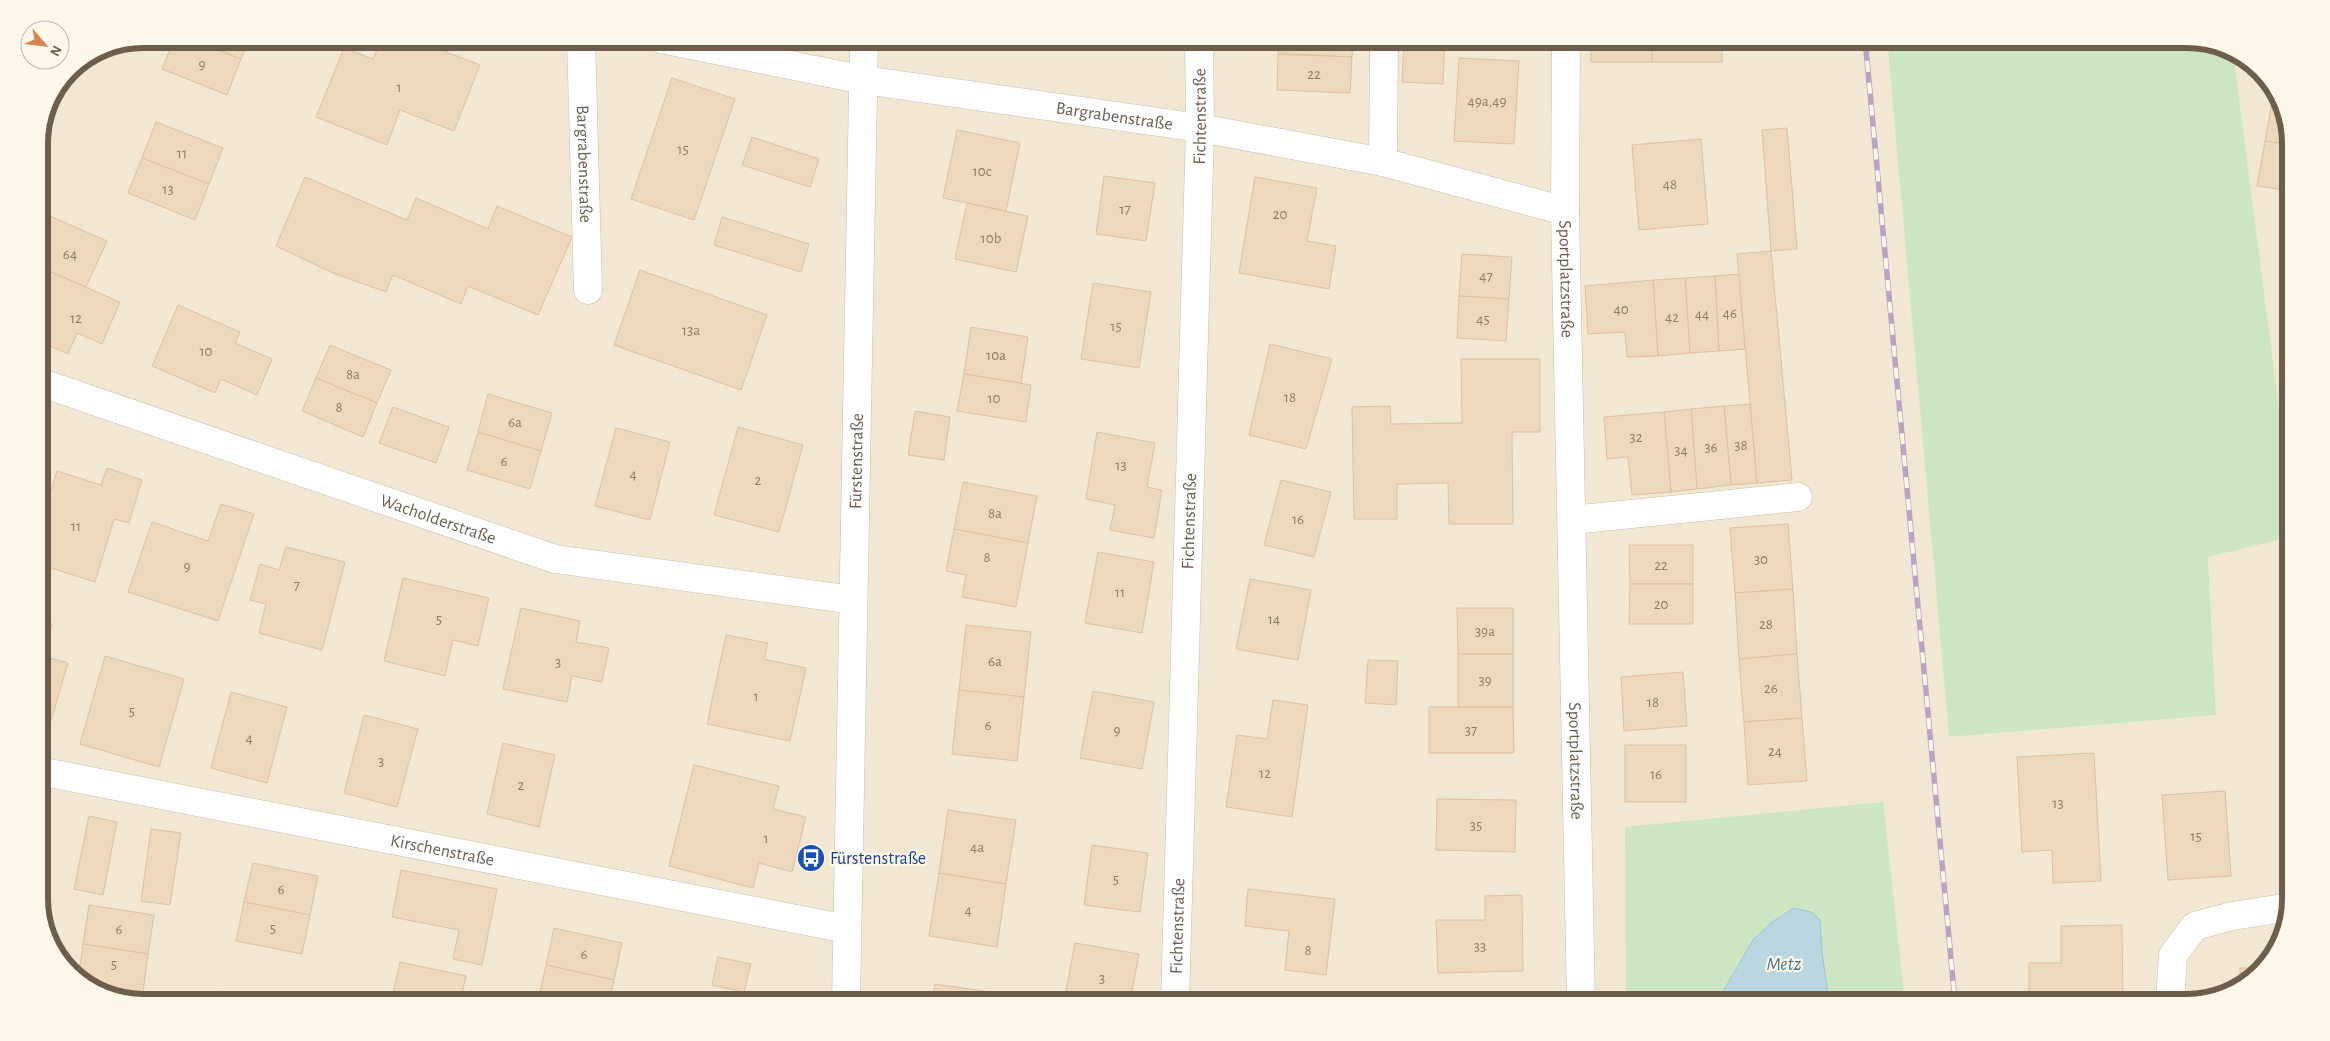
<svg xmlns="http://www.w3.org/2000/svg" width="2330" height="1041" viewBox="0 0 2330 1041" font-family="'Alegreya Sans',sans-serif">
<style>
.residential{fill:#f1e7d2}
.green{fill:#cce6c3}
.water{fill:#bad6e1;stroke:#a1c3d2}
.building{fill:#edd7bd;stroke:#dec09f}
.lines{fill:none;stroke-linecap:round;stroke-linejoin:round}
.minor-casing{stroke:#c9bdab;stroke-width:29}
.minor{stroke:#fff;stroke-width:28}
.rail-casing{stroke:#b8a3c2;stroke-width:5.5}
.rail{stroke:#fdf8e9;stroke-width:4;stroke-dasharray:11;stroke-linecap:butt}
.labels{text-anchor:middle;stroke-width:4.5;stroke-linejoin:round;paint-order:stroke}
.number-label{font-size:15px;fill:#8e7c68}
.street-label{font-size:18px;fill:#6f5d4b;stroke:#fdf8e9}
.transit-label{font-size:18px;fill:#164399;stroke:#fdf8e9;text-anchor:start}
.water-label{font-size:19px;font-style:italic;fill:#4b7588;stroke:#fdf8e9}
.rim{fill:none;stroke:#6f5d4b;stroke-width:6}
</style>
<rect width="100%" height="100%" fill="#faf4e3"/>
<!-- residential -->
<g class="residential">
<path d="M142 39H1887L1949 737 2216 715 2208 557 2291 537V899L2283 939 2245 985 2188 1002H142L102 994 56 957 39 906V136L47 102 69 69 103 47Z"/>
<path d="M2233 51 2274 84 2291 136V431L2282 433Z"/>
</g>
<!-- green -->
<g class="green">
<path d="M1887 39H2188L2228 47 2233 51 2282 432 2291 431V537L2208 557 2216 715 1949 737Z"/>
<path d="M1883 802 1905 1002H1626L1625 827Z"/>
</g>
<!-- water -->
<path class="water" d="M1794 908 1811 912 1820 920 1822 952 1829 1002H1717L1753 940 1772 922Z"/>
<!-- building -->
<g class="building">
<path d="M174 39H191L241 59 227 95 162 69Z"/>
<path d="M191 39H250L241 59Z"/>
<path d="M382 39H413L480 65 454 131 400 110 387 145 316 117 344 48 373 59Z"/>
<path d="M1080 39H1149V46L1080 41Z"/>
<path d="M1279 39H1353L1352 57 1278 54Z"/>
<path d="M1404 39H1445L1443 84 1402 82Z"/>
<rect x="1591" y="39" width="61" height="23"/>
<rect x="1652" y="39" width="70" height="23"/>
<path d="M1278 54 1352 57 1350 93 1277 90Z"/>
<path d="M1459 58 1519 61 1514 144 1454 141Z"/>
<path d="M672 78 735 99 694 220 631 199Z"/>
<path d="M2273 97 2278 98 2291 136V145L2265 141Z"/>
<path d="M156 122 223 148 209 184 142 158Z"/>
<path d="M1787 128 1797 249 1771 251 1762 130Z"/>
<path d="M957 130 1020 143 1006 211 943 198Z"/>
<path d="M752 137 819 159 810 187 742 165Z"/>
<path d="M1701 139 1708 224 1639 230 1632 145Z"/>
<path d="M2265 141 2291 145V191L2257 186Z"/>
<path d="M142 158 209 184 195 220 128 193Z"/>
<path d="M1104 176 1155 183 1146 241 1096 234Z"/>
<path d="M305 177 407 220 416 198 488 229 497 206 572 237 538 315 468 286 461 304 393 275 386 292 333 273 276 246Z"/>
<path d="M1255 177 1317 188 1307 241 1336 246 1329 289 1239 273Z"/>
<path d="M967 203 1028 216 1016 272 955 259Z"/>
<path d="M41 212 107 241 86 287 39 267V217Z"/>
<path d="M722 217 809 244 801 272 714 245Z"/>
<path d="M2291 249V315L2282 250Z"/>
<path d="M1771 251 1792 480 1757 483 1737 254Z"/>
<path d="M1462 254 1512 257 1509 299 1459 296Z"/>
<path d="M39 267 120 302 102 344 77 333 68 354 39 341Z"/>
<path d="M640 270 767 315 741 390 614 345Z"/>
<path d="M1739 274 1745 349 1719 351 1715 276Z"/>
<path d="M1715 276 1719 351 1690 353 1685 278Z"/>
<path d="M1685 278 1690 353 1658 356 1653 280Z"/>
<path d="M1653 280 1658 356 1627 357 1625 332 1588 334 1585 286Z"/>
<path d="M1093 283 1151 292 1139 368 1081 359Z"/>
<path d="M1459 296 1509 299 1506 341 1457 338Z"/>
<path d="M178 305 240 332 235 343 272 359 257 395 221 379 215 393 152 366Z"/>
<path d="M971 327 1028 337 1021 383 964 374Z"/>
<path d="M1270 344 1332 359 1306 449 1249 435Z"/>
<path d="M330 345 391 370 377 403 316 378Z"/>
<path d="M1461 359H1540V432H1512L1513 524H1449L1448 483 1397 484V519H1354L1352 407 1390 406 1391 424 1462 423Z"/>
<path d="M964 374 1031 385 1026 422 957 411Z"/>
<path d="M316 378 377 403 363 437 302 411Z"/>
<path d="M488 394 552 413 541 451 478 432Z"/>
<path d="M1750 404 1757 483 1731 485 1724 406Z"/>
<path d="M1724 406 1731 485 1697 489 1691 409Z"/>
<path d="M393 407 449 427 436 463 379 443Z"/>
<path d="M1691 409 1697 489 1671 492 1664 412Z"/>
<path d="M915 411 950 417 944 460 908 455Z"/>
<path d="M1664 412 1671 492 1632 495 1628 457 1607 459 1604 417Z"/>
<path d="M738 427 803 445 779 532 714 515Z"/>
<path d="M616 428 670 442 650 520 595 506Z"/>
<path d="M478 432 541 451 530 489 467 470Z"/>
<path d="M1097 432 1155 443 1147 487 1162 490 1154 538 1110 530 1115 505 1086 499Z"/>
<path d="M107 468 142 480 129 523 114 519 95 582 39 564V529L57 471 101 485Z"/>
<path d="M1281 480 1331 492 1314 557 1264 545Z"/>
<path d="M963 482 1037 496 1028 543 954 529Z"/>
<path d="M221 504 254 514 218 621 128 592 152 522 208 541Z"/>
<path d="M1788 524 1793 589 1735 593 1730 528Z"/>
<path d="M954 529 1028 543 1016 607 962 597 966 575 946 571Z"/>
<path d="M1629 545H1693V584H1630Z"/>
<path d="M286 547 345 562 322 650 259 633 266 604 250 600 260 564 279 570Z"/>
<path d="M1098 552 1154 562 1142 633 1085 623Z"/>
<path d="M403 578 489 598 478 646 453 640 445 676 384 661Z"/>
<path d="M1250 579 1311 590 1298 660 1236 649Z"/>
<path d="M1630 584H1693V624H1629Z"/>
<path d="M1793 589 1797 654 1739 659 1735 593Z"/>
<path d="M521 608 580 621 576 642 609 648 602 682 572 676 567 702 503 689Z"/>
<path d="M1457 608H1513V654H1458Z"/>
<path d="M39 621 52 624 43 656 68 663 47 734 39 732Z"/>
<path d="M966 625 1031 632 1024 697 959 690Z"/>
<path d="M726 635 768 643 764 659 806 668 790 741 707 724Z"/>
<rect x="1458" y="654" width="55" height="53"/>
<path d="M1797 654 1802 718 1744 722 1739 659Z"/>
<path d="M105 656 184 679 159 767 80 744Z"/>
<path d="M1368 660 1398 661 1396 705 1365 703Z"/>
<path d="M1683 672 1687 726 1624 731 1621 677Z"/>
<path d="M959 690 1024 697 1017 761 952 754Z"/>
<path d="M1093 691 1154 702 1142 769 1080 758Z"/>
<path d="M231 692 287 707 267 783 211 768Z"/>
<path d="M1273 700 1308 705 1292 817 1226 807 1237 735 1267 739Z"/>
<path d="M1429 707H1513L1514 753H1429Z"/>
<path d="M364 715 418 729 397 807 344 793Z"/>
<path d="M1802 718 1807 781 1748 785 1744 722Z"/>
<path d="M503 743 555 755 539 827 487 814Z"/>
<rect x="1625" y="745" width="61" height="57"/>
<path d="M2094 753 2101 881 2053 883 2052 850 2022 852 2017 757Z"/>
<path d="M694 765 779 786 773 809 806 817 792 872 759 863 753 888 669 866Z"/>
<path d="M2291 776V855H2288L2281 777Z"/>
<path d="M2225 791 2231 876 2168 880 2162 795Z"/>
<path d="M1437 799 1516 800 1515 852 1436 850Z"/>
<path d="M948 810 1016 820 1006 884 939 873Z"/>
<path d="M89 816 117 822 103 895 74 889Z"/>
<path d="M151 829 181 833 170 905 141 901Z"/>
<path d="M1092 845 1148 853 1140 912 1084 905Z"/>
<path d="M253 863 318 876 310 915 244 902Z"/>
<path d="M401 870 497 889 482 965 453 959 459 930 392 917Z"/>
<path d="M939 873 1006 884 997 947 929 936Z"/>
<path d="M1248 889 1335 899 1326 975 1285 970 1289 931 1245 926Z"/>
<path d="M1522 895 1523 971 1438 973 1436 920H1485V896Z"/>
<path d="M244 902 310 915 302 954 236 941Z"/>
<path d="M89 905 154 915 148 954 83 944Z"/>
<path d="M2122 925 2123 1002H2029V963H2061V926Z"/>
<path d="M554 928 622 943 614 980 546 965Z"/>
<path d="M1075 943 1139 954 1130 1002H1064Z"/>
<path d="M83 944 148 954 143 992 90 984 79 975Z"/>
<path d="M718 957 751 964 744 992 712 985Z"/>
<path d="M400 962 466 976 460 1002H411L392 998Z"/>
<path d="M546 965 614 980 609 1002H538Z"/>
<path d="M2240 968H2259L2245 985 2240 987Z"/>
<path d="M935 984 1012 995 1011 1002H932Z"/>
<path d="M222 991 291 1002H220Z"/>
<path d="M392 998 411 1002H391Z"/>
</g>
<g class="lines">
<defs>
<g id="minor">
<path id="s1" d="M581 39 588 290"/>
<path id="s2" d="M661 39 864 80 1200 128 1383 162 1565 211"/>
<path id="s3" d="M1566 39 1565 211 1581 1002"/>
<path d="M1383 162 1384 39"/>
<path id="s4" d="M39 382 555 559 853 600"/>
<path d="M1572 520 1798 497"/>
<path id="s5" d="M39 771 847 929"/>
<path id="s6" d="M846 1002 864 39"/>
<path id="s7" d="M1175 1002 1200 128 1199 39"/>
<path d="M2170 1002 2173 955 2195 926 2232 916 2290 907"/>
</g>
</defs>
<!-- minor casing -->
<use href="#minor" class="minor-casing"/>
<!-- minor -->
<use href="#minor" class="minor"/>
<defs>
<path id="rail" d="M1865 39 1955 1002"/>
</defs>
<!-- rail casing -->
<use href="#rail" class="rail-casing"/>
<!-- rail -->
<use href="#rail" class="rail"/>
</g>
<!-- icons -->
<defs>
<symbol id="bus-disc" viewBox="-11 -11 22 22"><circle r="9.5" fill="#1a4fb4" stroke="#fdf8e9"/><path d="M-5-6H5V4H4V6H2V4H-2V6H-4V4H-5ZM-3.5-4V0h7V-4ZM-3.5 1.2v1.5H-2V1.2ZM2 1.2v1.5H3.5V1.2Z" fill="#fff"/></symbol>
</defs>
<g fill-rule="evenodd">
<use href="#bus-disc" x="795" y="842" width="32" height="32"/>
</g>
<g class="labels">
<!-- number labels -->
<g class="number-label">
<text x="202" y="69">9</text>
<text x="1314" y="79">22</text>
<text x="399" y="92">1</text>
<text x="1487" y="106">49a,49</text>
<text x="683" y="154">15</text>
<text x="182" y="158">11</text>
<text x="982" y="176">10c</text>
<text x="1670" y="189">48</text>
<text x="168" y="194">13</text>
<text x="1125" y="214">17</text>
<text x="1280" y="219">20</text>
<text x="991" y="243">10b</text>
<text x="70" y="259">64</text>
<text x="1486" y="281">47</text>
<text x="1621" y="314">40</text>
<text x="1730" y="318">46</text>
<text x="1702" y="319">44</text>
<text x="1672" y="322">42</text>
<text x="76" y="323">12</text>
<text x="1483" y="324">45</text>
<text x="1116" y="331">15</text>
<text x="691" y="335">13a</text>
<text x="206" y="356">10</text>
<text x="996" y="360">10a</text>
<text x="353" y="379">8a</text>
<text x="1290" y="402">18</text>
<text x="994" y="403">10</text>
<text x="339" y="412">8</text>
<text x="515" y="427">6a</text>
<text x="1636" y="442">32</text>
<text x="1741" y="450">38</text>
<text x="1711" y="452">36</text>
<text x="1681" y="455">34</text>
<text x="504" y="466">6</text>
<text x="1121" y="470">13</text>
<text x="633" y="479">4</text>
<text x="758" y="485">2</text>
<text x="995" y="518">8a</text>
<text x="1298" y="524">16</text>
<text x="76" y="531">11</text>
<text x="987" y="562">8</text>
<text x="1761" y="564">30</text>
<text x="1661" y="570">22</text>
<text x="187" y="571">9</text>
<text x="297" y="590">7</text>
<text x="1120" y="597">11</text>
<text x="1661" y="609">20</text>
<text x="439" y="624">5</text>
<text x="1274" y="624">14</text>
<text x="1766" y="629">28</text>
<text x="1485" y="636">39a</text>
<text x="995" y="666">6a</text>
<text x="558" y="667">3</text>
<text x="1485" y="685">39</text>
<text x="1771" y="693">26</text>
<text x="756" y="701">1</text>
<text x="1653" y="707">18</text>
<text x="132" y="716">5</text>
<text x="988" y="730">6</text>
<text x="1117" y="735">9</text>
<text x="1471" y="735">37</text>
<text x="249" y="743">4</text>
<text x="1775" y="756">24</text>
<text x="381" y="766">3</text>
<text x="1265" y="778">12</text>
<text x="1656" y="779">16</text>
<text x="521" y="790">2</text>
<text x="2058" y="808">13</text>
<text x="1476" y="830">35</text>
<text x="2196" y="841">15</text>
<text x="766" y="843">1</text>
<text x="977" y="852">4a</text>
<text x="1116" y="884">5</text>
<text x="281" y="894">6</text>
<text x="968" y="915">4</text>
<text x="273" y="933">5</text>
<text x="119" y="934">6</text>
<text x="1480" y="951">33</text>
<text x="1308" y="955">8</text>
<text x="584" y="959">6</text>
<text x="114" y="969">5</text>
<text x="1102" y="983">3</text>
</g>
<!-- street labels -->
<g class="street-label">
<text dy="6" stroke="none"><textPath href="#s2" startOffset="460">Bargrabenstraße</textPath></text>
<text dy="6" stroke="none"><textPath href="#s7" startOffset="886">Fichtenstraße</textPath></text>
<text dy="6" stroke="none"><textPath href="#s1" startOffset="125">Bargrabenstraße</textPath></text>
<text dy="6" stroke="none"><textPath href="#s3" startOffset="240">Sportplatzstraße</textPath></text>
<text dy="6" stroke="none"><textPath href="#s6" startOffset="541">Fürstenstraße</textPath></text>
<text dy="6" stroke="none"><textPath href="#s4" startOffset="422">Wacholderstraße</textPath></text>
<text dy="6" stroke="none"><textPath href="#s7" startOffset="481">Fichtenstraße</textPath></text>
<text dy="6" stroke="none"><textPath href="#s3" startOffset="722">Sportplatzstraße</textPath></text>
<text dy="6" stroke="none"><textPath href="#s5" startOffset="411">Kirschenstraße</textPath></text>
<text dy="6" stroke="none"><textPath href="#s7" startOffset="76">Fichtenstraße</textPath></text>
</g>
<!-- transit labels -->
<g class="transit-label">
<text x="830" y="864">Fürstenstraße</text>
</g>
<!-- water labels -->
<g class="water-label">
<text x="1784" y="970">Metz</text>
</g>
</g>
<!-- crop -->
<path d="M0 0H2330V1041H0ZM143 48H2187A95 95 0 0 1 2282 143V899A95 95 0 0 1 2187 994H143A95 95 0 0 1 48 899V143A95 95 0 0 1 143 48Z" fill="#fdf8e9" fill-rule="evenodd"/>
<path class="rim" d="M143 48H2187A95 95 0 0 1 2282 143V899A95 95 0 0 1 2187 994H143A95 95 0 0 1 48 899V143A95 95 0 0 1 143 48Z"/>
<!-- north arrow -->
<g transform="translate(45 45) rotate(118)"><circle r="24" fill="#fdf8e9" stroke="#c4baaa"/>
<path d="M0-4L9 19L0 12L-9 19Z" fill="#d98452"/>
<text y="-8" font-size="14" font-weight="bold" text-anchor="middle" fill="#6f5d4b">N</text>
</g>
</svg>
